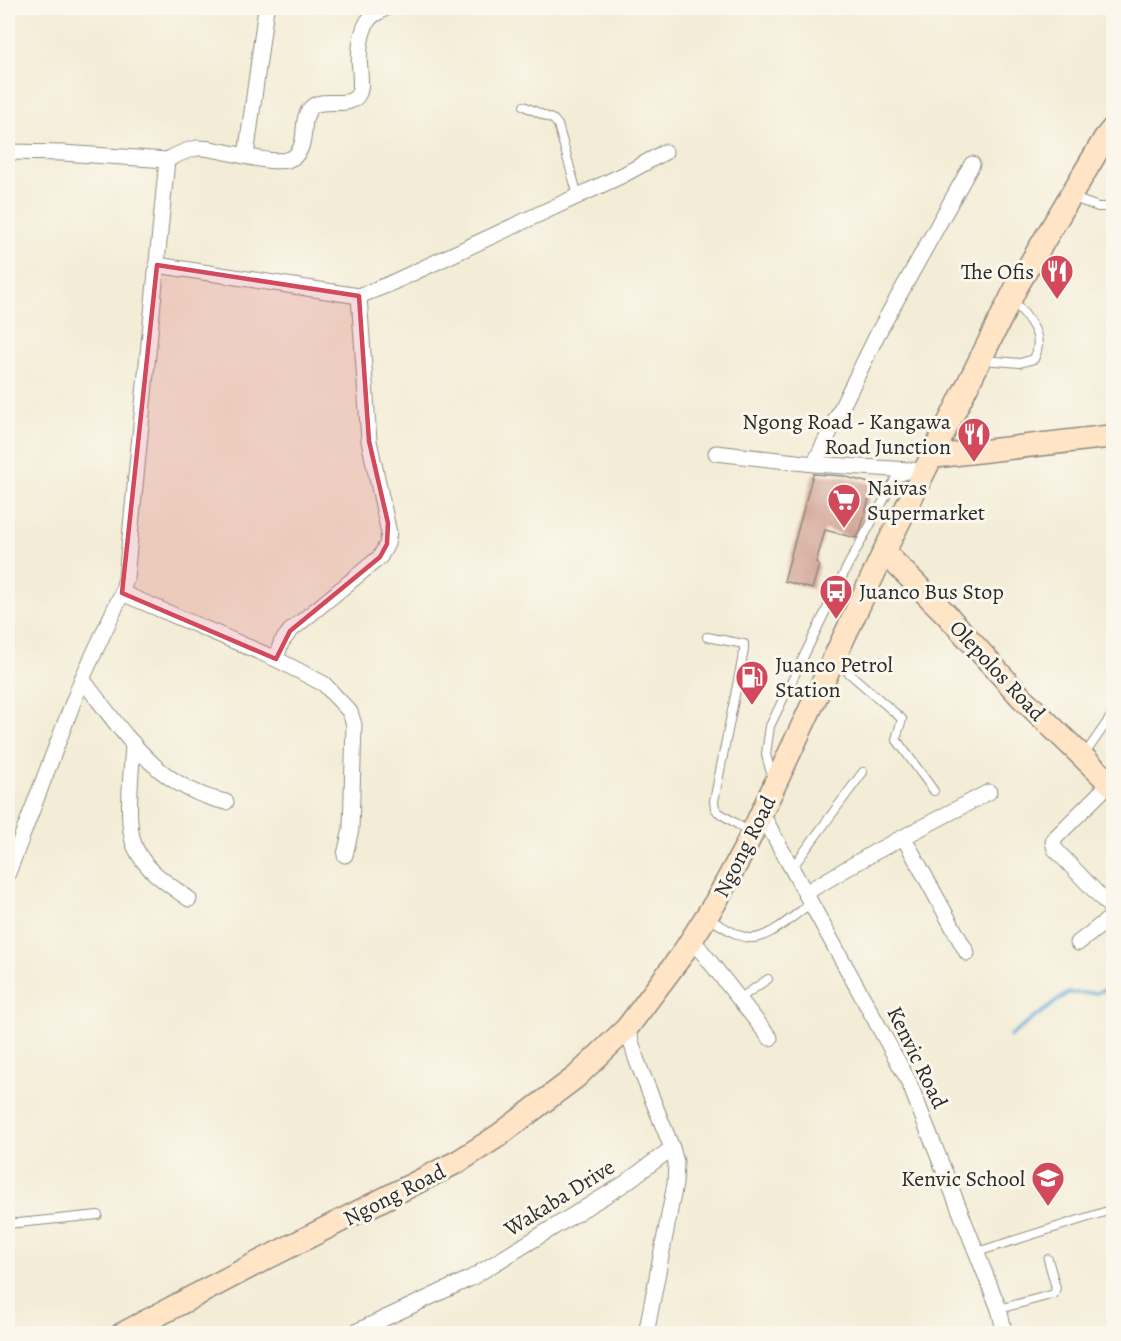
<svg xmlns="http://www.w3.org/2000/svg" width="1121" height="1341" viewBox="0 0 1121 1341" font-family="Alegreya,serif">
<style>
.lines{fill:none;stroke-linecap:round;stroke-linejoin:round}
.stream{stroke:#5ca7d4;stroke-width:4}
.building{fill:#cd9c8c}
.lane-casing{stroke:#8f8c80;stroke-width:10}
.street-casing{stroke:#8f8c80;stroke-width:17}
.secondary-casing{stroke:#8f8c80;stroke-width:25}
.lane{stroke:#fff;stroke-width:8}
.street{stroke:#fff;stroke-width:15}
.secondary{stroke:#ffe4c6;stroke-width:22}
.marked{fill:#d1495b;fill-opacity:0.2;stroke:#d1495b;stroke-width:4.5;stroke-linejoin:round}
.labels{text-anchor:middle;stroke-width:6;stroke-linejoin:round;paint-order:stroke}
.poi-label{font-size:22px;fill:#2b2b2b;stroke:#fbf7ec;text-anchor:end}
.street-label{font-size:22px;fill:#2b2b2b;stroke:#fbf7ec}
</style>
<rect width="100%" height="100%" fill="#fbf7ec"/>
<filter id="ink" filterUnits="userSpaceOnUse"><feTurbulence type="fractalNoise" baseFrequency=".0167" numOctaves="2"/><feDisplacementMap in="SourceGraphic" scale="12" xChannelSelector="R" yChannelSelector="G"/><feConvolveMatrix kernelMatrix="1 2 1 2 8 2 1 2 1" color-interpolation-filters="sRGB"/></filter>
<filter id="wash" filterUnits="userSpaceOnUse"><feTurbulence type="fractalNoise" baseFrequency=".008" numOctaves="4" result="noise"/><feDisplacementMap in="SourceGraphic" scale="24" xChannelSelector="R" yChannelSelector="G"/><feGaussianBlur stdDeviation="1.35" result="paint"/><feColorMatrix in="noise" values="0 0 0 0 0 0 0 0 0 0 0 0 0 0 0 0 0 1.4 0 .05"/><feComposite in="paint" operator="in"/></filter>
<g filter="url(#wash)">
<rect width="100%" height="100%" fill="#f3ecd6"/>
<g class="lines">
<!-- stream -->
<path class="stream" d="M1010 1036 1068 993H1096L1114 986"/>
</g>
<g id="blocks">
<!-- building -->
<path class="building" d="M813 474 843 476 873 484 861 528 856 538 825 530 816 563 819 565 812 589 784 581Z"/>
</g>
</g>
<g filter="url(#ink)">
<use href="#blocks" fill-opacity="0" stroke="#8f8c80" stroke-width="1.5"/>
<g class="lines">
<defs>
<g id="lane">
<path d="M524 106 554 120 558 125 578 196"/>
<path d="M1071 197 1098 207H1114"/>
<path d="M984 360 1020 363 1034 359C1046 335 1028 319 1014 301"/>
<path d="M707 637 744 644V650L714 801 715 808 718 812 751 833"/>
<path d="M835 661 902 719 896 739 934 791"/>
<path d="M1085 754 1114 712"/>
<path d="M772 778 766 754 770 726 848 565 896 478 906 475"/>
<path d="M792 868 863 772"/>
<path d="M708 918C720 924 736 937 750 938 768 940 797 913 811 903"/>
<path d="M739 999 768 979"/>
<path d="M8 1224 98 1215"/>
<path d="M977 1252 1114 1209"/>
<path d="M999 1309 1054 1294 1056 1288 1048 1259"/>
</g>
<g id="street">
<path d="M8 152 63 153 167 160C176 155 186 150 197 148 220 146 279 171 295 156 310 142 298 117 313 106 326 97 351 110 359 93 362 85 360 78 360 70 358 56 360 28 371 17 375 13 381 11 386 8"/>
<path d="M246 156 266 8"/>
<path d="M157 265 359 296 387 285 623 175 665 152"/>
<path d="M716 453 814 464 925 471"/>
<path d="M814 464 878 333 972 164"/>
<path d="M122 593 276 659 324 684 350 712 354 725 351 829 345 855"/>
<path d="M276 659 281 643 290 631 380 557 387 544 389 533 369 441 359 296"/>
<path d="M82 679C124 732 155 787 226 802"/>
<path d="M133 743C132 770 124 825 136 849 146 871 170 885 189 899"/>
<path d="M1109 784 1055 838 1053 842 1055 849 1114 911"/>
<path d="M762 814 908 1080 999 1309 1005 1334"/>
<path d="M904 838 967 953"/>
<path d="M8 873 82 679 122 593 126 578 167 160"/>
<path d="M805 893 875 852 989 792"/>
<path d="M692 939 770 1038"/>
<path d="M1078 943 1114 915"/>
<path d="M351 1334 471 1278 624 1184 672 1148 637 1061 627 1028"/>
<path d="M646 1334 675 1184 676 1162 672 1148"/>
</g>
<g id="secondary">
<path d="M931 457 1114 436"/>
<path d="M884 552 946 614 1020 696 1114 787"/>
<path d="M122 1334 259 1262 459 1161 498 1136 576 1077 627 1028 681 956 715 903 745 848 884 552 1017 286 1105 138 1114 127"/>
</g>
</defs>
<!-- lane casing -->
<use href="#lane" class="lane-casing"/>
<!-- street casing -->
<use href="#street" class="street-casing"/>
<!-- secondary casing -->
<use href="#secondary" class="secondary-casing"/>
<!-- lane -->
<use href="#lane" class="lane"/>
<!-- street -->
<use href="#street" class="street"/>
<!-- secondary -->
<use href="#secondary" class="secondary"/>
</g>
</g>
<!-- marked area -->
<path class="marked" d="M157 265 359 296 369 441 388 523 387 544 380 557 290 631 276 659 122 593Z"/>
<!-- icons -->
<defs>
<symbol id="restaurant-pin" viewBox="-11 -11 22 30"><path d="M0 17L-7.5 6A9.5 9.5 0 1 1 7.5 6Z" fill="#d1495b" stroke="#fbf7ec"/><path d="M-5-6h1v4h1v-4h1v4h1v-4h1v5L-1.5 .5V6h-2V.5L-5-1ZM5-6V6H3V1.5H1.5Q1.5-4 5-6Z" fill="#fff"/></symbol>
<symbol id="supermarket-pin" viewBox="-11 -11 22 30"><path d="M0 17L-7.5 6A9.5 9.5 0 1 1 7.5 6Z" fill="#d1495b" stroke="#fbf7ec"/><path d="M-6-5.5h2.5l.6 2H6L4.5 2H-2.5L-4.4-4H-6ZM-1.5 3.2a1.3 1.3 0 1 0 .1 0ZM3 3.2a1.3 1.3 0 1 0 .1 0Z" fill="#fff"/></symbol>
<symbol id="bus-pin" viewBox="-11 -11 22 30"><path d="M0 17L-7.5 6A9.5 9.5 0 1 1 7.5 6Z" fill="#d1495b" stroke="#fbf7ec"/><path d="M-5-6H5V4H4V6H2V4H-2V6H-4V4H-5ZM-3.5-4V0h7V-4ZM-3.5 1.2v1.5H-2V1.2ZM2 1.2v1.5H3.5V1.2Z" fill="#fff"/></symbol>
<symbol id="fuel-pin" viewBox="-11 -11 22 30"><path d="M0 17L-7.5 6A9.5 9.5 0 1 1 7.5 6Z" fill="#d1495b" stroke="#fbf7ec"/><path d="M-5.5-6h7V0h2V4h1.3V-2.5L3-4.5l.8-.8L6-3V5H2.5V1h-1V6h-7ZM-4.2-4.7v3.2H.2V-4.7Z" fill="#fff"/></symbol>
<symbol id="school-pin" viewBox="-11 -11 22 30"><path d="M0 17L-7.5 6A9.5 9.5 0 1 1 7.5 6Z" fill="#d1495b" stroke="#fbf7ec"/><path d="M0-5L7-2L0 1L-7-2ZM-4 1L0 2.5L4 1V4Q0 6-4 4Z" fill="#fff"/></symbol>
</defs>
<g fill-rule="evenodd">
<use href="#restaurant-pin" x="1038" y="252" width="38" height="52"/>
<use href="#restaurant-pin" x="955" y="415" width="38" height="52"/>
<use href="#supermarket-pin" x="825" y="481" width="38" height="52"/>
<use href="#bus-pin" x="817" y="572" width="38" height="52"/>
<use href="#fuel-pin" x="733" y="658" width="38" height="52"/>
<use href="#school-pin" x="1029" y="1159" width="38" height="52"/>
</g>
<g class="labels">
<!-- poi labels -->
<g class="poi-label">
<text x="1034" y="279">The Ofis</text>
<text x="951" y="429">Ngong Road - Kangawa<tspan x="951" dy="25">Road Junction</tspan></text>
<text x="867" y="495" text-anchor="start">Naivas<tspan x="867" dy="25">Supermarket</tspan></text>
<text x="859" y="599" text-anchor="start">Juanco Bus Stop</text>
<text x="775" y="672" text-anchor="start">Juanco Petrol<tspan x="775" dy="25">Station</tspan></text>
<text x="1025" y="1186">Kenvic School</text>
</g>
<!-- street labels -->
<g class="street-label">
<text transform="translate(998 670) rotate(47)" y="8">Olepolos Road</text>
<text transform="translate(744 846) rotate(-63)" y="8">Ngong Road</text>
<text transform="translate(918 1057) rotate(64)" y="8">Kenvic Road</text>
<text transform="translate(394 1194) rotate(-27)" y="8">Ngong Road</text>
<text transform="translate(559 1197) rotate(-32)" y="8">Wakaba Drive</text>
</g>
</g>
<!-- margin -->
<rect width="1121" height="1341" fill="none" stroke="#fbf7ec" stroke-width="30"/>
</svg>
